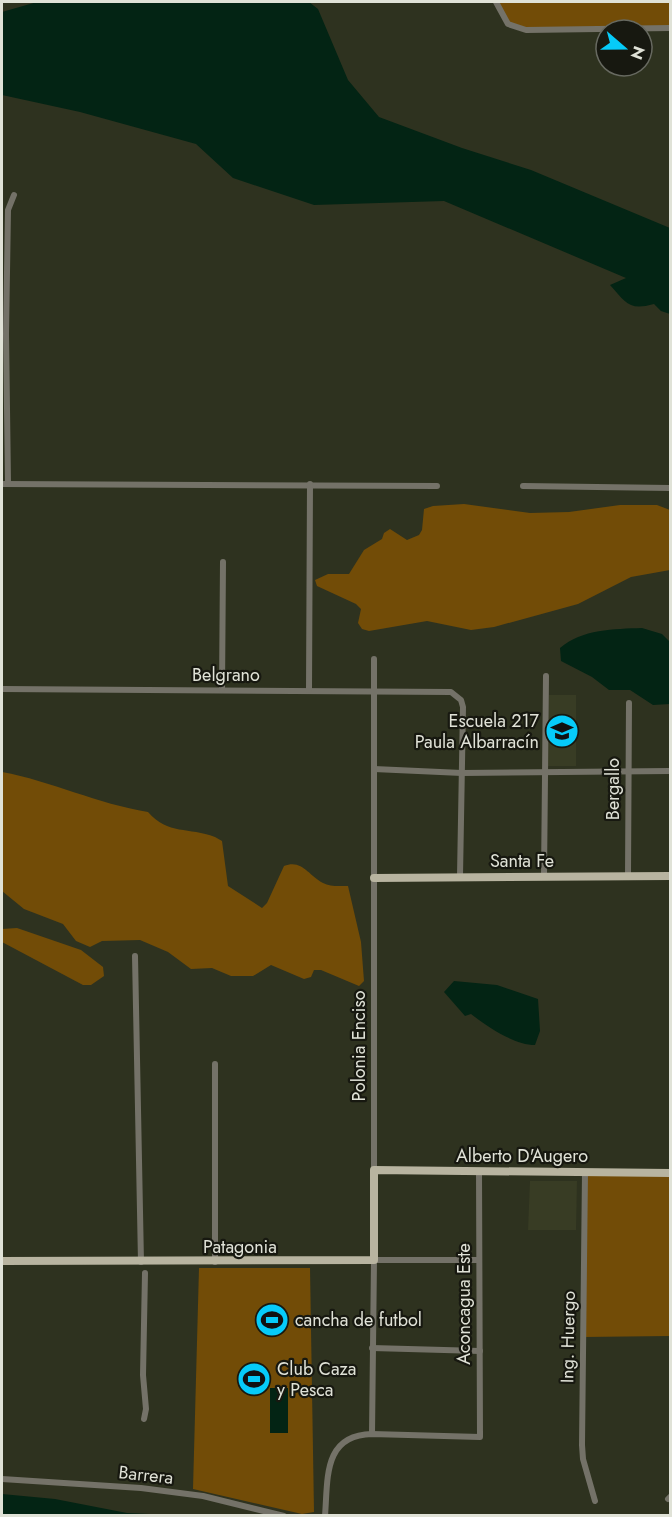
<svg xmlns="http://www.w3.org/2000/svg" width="672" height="1517" viewBox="0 0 672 1517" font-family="Jost,sans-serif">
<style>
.built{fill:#383c24}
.green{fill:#724c07}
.water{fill:#032414}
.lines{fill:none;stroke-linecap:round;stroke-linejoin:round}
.minor{stroke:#747268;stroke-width:6}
.major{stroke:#b8b4a0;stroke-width:8}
.labels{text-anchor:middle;stroke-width:4.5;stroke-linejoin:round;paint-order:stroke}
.street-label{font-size:18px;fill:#e0e2d7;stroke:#171810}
.poi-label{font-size:18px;fill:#e0e2d7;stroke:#171810;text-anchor:start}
</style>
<rect width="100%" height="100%" fill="#2e321f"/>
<!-- built -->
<g class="built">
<path d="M549 695H576V766H548Z"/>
<path d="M530 1181H577L576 1230H528Z"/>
</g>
<!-- green -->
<g class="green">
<path d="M495 2H670V28L526 30 508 24Z"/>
<path d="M464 504 530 513 569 512 620 505H657L670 510V570L631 577 578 604 494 627 471 630 427 621 369 631 362 629 358 623 361 609 356 604 317 586 315 580 328 574H349L364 550 382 539 384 533 390 529 407 540 419 535 422 530 424 509 433 506Z"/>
<path d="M2 772C51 781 98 804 148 812 168 835 189 827 215 837L222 841 228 886 262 908 267 903 284 866C302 859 308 875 323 883 330 887 339 886 348 886L361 942 364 981 359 986 321 970H314L311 977 304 979 271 965 253 976H231L212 968 191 969 168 952 140 940 102 941 90 947 76 941 63 924 24 909 2 891Z"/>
<path d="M17 928 81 950 103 967 104 976 91 985H83L2 942V929Z"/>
<path d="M585 1172 670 1173V1336L583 1337Z"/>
<path d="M199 1268H310L314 1512 302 1514 193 1489Z"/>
</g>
<!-- water -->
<g class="water">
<path d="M37 2H309L318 9 348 80 379 117 462 148 531 170 670 228V314L661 311 654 304C629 311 626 303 610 285L626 278 444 201 314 205 233 178 196 144 80 112 2 95V12Z"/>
<path d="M642 628 662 634 670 642V704L653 705 630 690H609L592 677 561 661 560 648C582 629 614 629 642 628Z"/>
<path d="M454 981 497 985 538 999 540 1031 535 1045C514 1045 488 1027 471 1014L465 1016 444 992Z"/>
<rect x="270" y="1388" width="18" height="45"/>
<path d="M2 1494 55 1499 127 1513 172 1515H2Z"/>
</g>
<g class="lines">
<!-- minor -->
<g class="minor">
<path d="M496 2 508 24 526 30 670 28"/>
<path d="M8 483 6 334 8 210 14 195"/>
<path d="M2 484 437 486"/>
<path d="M523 486 670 488"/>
<path d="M2 689 451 692 461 700 463 707 460 876"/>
<path d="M222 690 223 562"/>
<path d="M309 690 310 484"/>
<path d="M374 769 462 773 670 771"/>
<path d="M628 875 629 703"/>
<path d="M544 877 546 676"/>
<path d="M135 956 141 1262"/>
<path d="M215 1064V1262"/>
<path d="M374 1170V659"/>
<path d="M585 1172 582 1445 583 1459 595 1501"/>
<path d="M372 1348 480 1351"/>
<path d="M144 1419 146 1409 143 1375 145 1273"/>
<path d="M372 1434 374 1260H479"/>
<path d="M2 1479 141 1488 203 1496 284 1516"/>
<path d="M668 1499 670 1497"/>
<path d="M325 1516C328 1478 323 1435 372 1434L480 1437 479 1171"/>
</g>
<!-- major -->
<g class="major">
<path d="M374 878 670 876"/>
<path d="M2 1261 374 1260V1170L670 1173"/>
</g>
</g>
<!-- icons -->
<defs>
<symbol id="school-disc" viewBox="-11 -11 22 22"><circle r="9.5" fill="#06cbf9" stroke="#171810"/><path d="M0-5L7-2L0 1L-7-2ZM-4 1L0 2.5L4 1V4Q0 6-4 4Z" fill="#111"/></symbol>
<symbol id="stadium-disc" viewBox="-11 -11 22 22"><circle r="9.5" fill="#06cbf9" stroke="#171810"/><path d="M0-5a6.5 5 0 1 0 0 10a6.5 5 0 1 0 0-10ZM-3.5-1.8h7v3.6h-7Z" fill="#111"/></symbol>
</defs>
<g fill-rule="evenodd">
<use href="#school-disc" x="543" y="712" width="38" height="38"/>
<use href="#stadium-disc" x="253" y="1301" width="38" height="38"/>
<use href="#stadium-disc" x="235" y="1360" width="38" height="38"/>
</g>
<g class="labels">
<!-- street labels -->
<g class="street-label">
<text x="226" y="681">Belgrano</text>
<text transform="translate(613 789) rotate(-90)" y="6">Bergallo</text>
<text x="522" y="867">Santa Fe</text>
<text transform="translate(359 1046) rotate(-90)" y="6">Polonia Enciso</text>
<text x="522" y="1162">Alberto D'Augero</text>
<text x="240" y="1253">Patagonia</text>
<text transform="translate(464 1304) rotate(-90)" y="6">Aconcagua Este</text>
<text transform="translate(568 1337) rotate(-89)" y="6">Ing. Huergo</text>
<text transform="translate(146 1475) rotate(6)" y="6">Barrera</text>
</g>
<!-- poi labels -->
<g class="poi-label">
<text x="539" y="727" text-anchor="end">Escuela 217<tspan x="539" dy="21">Paula Albarracín</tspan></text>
<text x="295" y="1326">cancha de futbol</text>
<text x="277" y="1375">Club Caza<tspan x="277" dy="21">y Pesca</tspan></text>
</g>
</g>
<!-- border -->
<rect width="672" height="1517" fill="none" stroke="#e0e2d7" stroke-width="6"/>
<!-- north arrow -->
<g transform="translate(624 48) rotate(110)"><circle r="28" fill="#171810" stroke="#676960" stroke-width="1.5"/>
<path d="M0-4.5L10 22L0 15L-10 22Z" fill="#06cbf9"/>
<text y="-9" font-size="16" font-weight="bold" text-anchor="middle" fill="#e0e2d7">N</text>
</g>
</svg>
